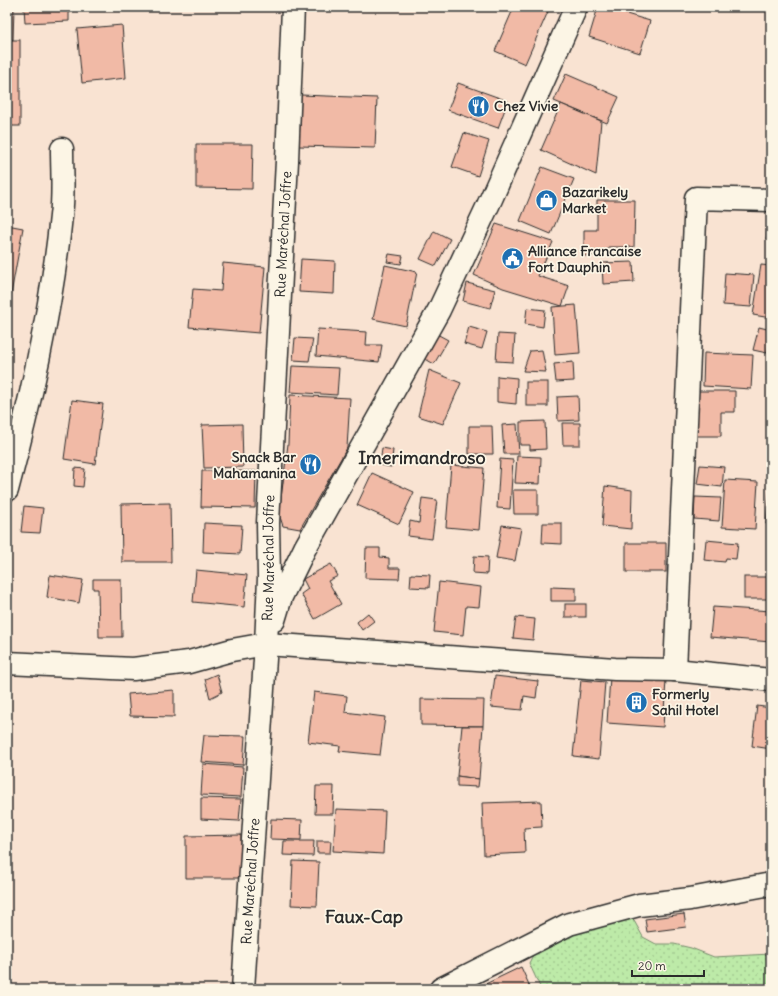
<svg xmlns="http://www.w3.org/2000/svg" width="778" height="996" viewBox="0 0 778 996" font-family="Delius,sans-serif">
<style>
.grass{fill:url(#grass-dots);stroke:#748a6a}
.building{fill:#f1baa6;stroke:#2b2b2b}
.lines{fill:none;stroke-linecap:round;stroke-linejoin:round}
.minor-casing{stroke:#2b2b2b;stroke-width:25}
.major-casing{stroke:#2b2b2b;stroke-width:25}
.minor{stroke:#fcf5e5;stroke-width:22}
.major{stroke:#fcf5e5;stroke-width:22}
.labels{text-anchor:middle;stroke-width:3.5;stroke-linejoin:round;paint-order:stroke}
.poi-label{font-size:14px;font-weight:bold;fill:#2b2b2b;stroke:#fcf5e5;text-anchor:start}
.street-label{font-size:14px;fill:#2b2b2b;stroke:#fcf5e5}
.district-label{font-size:18px;font-weight:bold;fill:#2b2b2b;stroke:#fcf5e5}
</style>
<defs>
<pattern id="grass-dots" width="8" height="8" patternUnits="userSpaceOnUse"><rect width="8" height="8" fill="#bdeaa8"/><path d="M2 2h.1M6 6h.1" fill="none" stroke="#a3c991" stroke-width="1.8" stroke-linecap="round"/></pattern>
</defs>
<rect width="100%" height="100%" fill="#f9e3d2"/>
<filter id="ink" filterUnits="userSpaceOnUse"><feTurbulence type="fractalNoise" baseFrequency=".025" numOctaves="2"/><feDisplacementMap in="SourceGraphic" scale="8" xChannelSelector="R" yChannelSelector="G"/><feConvolveMatrix kernelMatrix="1 2 1 2 8 2 1 2 1" color-interpolation-filters="sRGB"/></filter>
<g filter="url(#ink)">
<!-- grass -->
<path class="grass" d="M632 917 643 937 656 944H674L691 948 714 957 771 954V989H541L529 963 534 953 571 932Z"/>
<!-- building -->
<g class="building">
<path d="M7 7H14L13 40H7Z"/>
<path d="M24 7H69V21L25 23Z"/>
<path d="M514 7H550L525 64 495 51Z"/>
<path d="M598 7H603L650 21 640 53 589 37Z"/>
<path d="M122 25 126 78 82 83 77 29Z"/>
<rect x="7" y="40" width="13" height="86"/>
<path d="M566 74 619 97 607 123 554 101Z"/>
<path d="M458 83 508 101 498 128 448 110Z"/>
<path d="M301 95 377 98 375 148 299 146Z"/>
<path d="M561 104 601 121 596 175 541 150Z"/>
<path d="M464 133 489 141 478 176 452 167Z"/>
<path d="M196 144H253L252 189 196 188Z"/>
<path d="M542 167 574 179 551 234 520 221Z"/>
<path d="M597 200H635L634 247H608V255L584 256V230H597Z"/>
<path d="M770 214H771V240L766 239Z"/>
<path d="M496 224 553 242 538 276 569 286 562 306 503 288 474 275Z"/>
<path d="M7 225 23 228 11 294H7Z"/>
<path d="M434 231 450 239 436 266 420 259Z"/>
<path d="M389 254 403 256 401 264 387 262Z"/>
<path d="M301 259 335 261 334 294 299 292Z"/>
<path d="M633 262 634 282 603 284 602 263Z"/>
<path d="M223 263 265 267 259 333 189 327 193 289 221 291Z"/>
<path d="M385 265 417 272 406 326 373 319Z"/>
<path d="M761 265 771 266V318L753 315Z"/>
<path d="M725 273 754 275 751 307 723 305Z"/>
<path d="M467 283 495 290 490 308 463 301Z"/>
<path d="M576 305 580 353 555 355 552 307Z"/>
<path d="M527 308 545 310 543 327 525 324Z"/>
<path d="M469 327 487 332 482 349 464 344Z"/>
<path d="M759 327 771 330V335L767 353 753 350Z"/>
<path d="M318 329 367 332 366 345H382L379 362 316 356Z"/>
<path d="M435 333 448 340 434 364 422 357Z"/>
<path d="M498 334 515 335 513 362 496 361Z"/>
<path d="M295 338 313 339 309 361 293 360Z"/>
<path d="M542 350 546 372 523 371 530 351Z"/>
<path d="M704 353 753 355 751 389 703 386Z"/>
<path d="M573 362 574 381 556 382 554 364Z"/>
<path d="M292 366 339 368 337 395 290 392Z"/>
<path d="M429 370 461 383 443 424 418 416Z"/>
<path d="M497 376 517 378 516 404 497 402Z"/>
<rect x="526" y="382" width="22" height="24"/>
<path d="M693 391H735V412H721V436H693Z"/>
<path d="M290 395 350 398 347 448 300 529 283 526 279 514 288 444Z"/>
<path d="M578 396 579 420 558 421 557 397Z"/>
<path d="M72 400 103 404 95 464 64 459Z"/>
<path d="M545 421 546 449 530 450V445H520V422Z"/>
<path d="M562 423H580V445H563Z"/>
<path d="M242 424 243 467 204 468 202 425Z"/>
<path d="M517 424 519 454H504L502 425Z"/>
<path d="M469 426H492L493 454H469Z"/>
<path d="M382 448 393 450 391 467 380 465Z"/>
<path d="M517 456 541 457 540 484 515 483Z"/>
<path d="M500 459 513 460 510 509 497 508Z"/>
<path d="M451 465 484 468 479 530 446 527Z"/>
<path d="M700 465 724 467 722 487 697 484Z"/>
<path d="M75 468 85 469 83 487 74 486Z"/>
<path d="M202 471H256L255 508 201 507Z"/>
<path d="M372 473 414 492 399 524 357 505Z"/>
<path d="M771 476V525L766 524Z"/>
<path d="M725 480 758 482 755 529 722 527Z"/>
<path d="M605 486 632 490 631 529 602 526Z"/>
<path d="M513 490H538V514H514Z"/>
<path d="M695 497 721 498 719 521 694 519Z"/>
<path d="M422 498 437 500 432 539 408 536 410 521 419 523Z"/>
<path d="M170 503 171 562H122L121 504Z"/>
<path d="M24 506 43 508 40 533 21 532Z"/>
<path d="M204 523 242 525 240 554 203 552Z"/>
<path d="M543 523H562V544L542 543Z"/>
<path d="M502 525 521 528 515 561 496 558Z"/>
<path d="M706 540 738 543 736 559 726 558 725 562 704 560Z"/>
<rect x="626" y="543" width="40" height="29"/>
<path d="M366 548H380V557L389 558V568H400L399 579 365 578Z"/>
<path d="M474 556 488 557 487 574 473 573Z"/>
<path d="M331 564 338 576 328 581 341 604 315 619 301 594 308 589 303 579Z"/>
<path d="M196 570 247 575 244 607 193 602Z"/>
<path d="M411 574 430 575 429 588 410 587Z"/>
<path d="M50 575 83 580 79 603 47 597Z"/>
<rect x="744" y="577" width="27" height="22"/>
<path d="M93 579H121L122 637H99L98 589H93Z"/>
<path d="M439 582 481 587 479 607 466 606 463 635 434 632Z"/>
<path d="M551 587 576 588V601H551Z"/>
<rect x="565" y="604" width="21" height="13"/>
<path d="M713 607 771 611V642L710 637Z"/>
<path d="M368 613 374 621 362 630 357 622Z"/>
<path d="M516 617 535 619 533 640 513 638Z"/>
<path d="M217 674 222 692 210 698 205 679Z"/>
<path d="M495 676 538 681 536 698 524 696 522 710 491 707Z"/>
<path d="M610 677 666 680 663 727 607 723Z"/>
<path d="M581 680 605 682 599 759 573 756Z"/>
<path d="M174 690V717L130 716 128 694Z"/>
<path d="M314 692 347 696 345 712 385 717 380 755 339 751 340 746 308 742Z"/>
<path d="M421 699 484 700 483 726 421 725Z"/>
<path d="M757 706 771 708V749L752 746Z"/>
<path d="M462 726H483L479 779 457 776Z"/>
<path d="M204 735 245 736 243 765 201 762Z"/>
<path d="M203 764 243 767 241 797 201 795Z"/>
<path d="M457 776 479 779 478 787 457 786Z"/>
<path d="M316 786H334L333 814H315Z"/>
<path d="M201 798 241 799 239 821 201 819Z"/>
<path d="M541 801 542 827 524 828 525 853 484 855 482 803Z"/>
<path d="M336 809 385 811 383 854 333 851Z"/>
<path d="M271 819 302 820 301 840 270 839Z"/>
<path d="M241 835V878H186V836Z"/>
<path d="M284 841H314L313 856 283 855Z"/>
<path d="M317 841H331L330 853H317Z"/>
<path d="M293 861 319 862 317 906 291 905Z"/>
<path d="M684 914 686 927 647 932 645 919Z"/>
<path d="M521 967 531 989H478L477 988Z"/>
</g>
<g class="lines">
<defs>
<g id="minor">
<path d="M7 490C31 400 52 308 61 216 64 194 62 171 62 149"/>
<path d="M274 620 281 597 305 548 439 310 491 199 576 7"/>
<path d="M675 670 696 198 771 200"/>
<path id="s1" d="M243 989 266 644 269 578 268 523 287 161 293 7"/>
<path d="M441 989 569 924 639 905 690 899 771 884"/>
</g>
<path id="major" d="M7 663 133 669 189 662 232 650 266 644 615 669 675 670 771 680"/>
</defs>
<!-- minor casing -->
<use href="#minor" class="minor-casing"/>
<!-- major casing -->
<use href="#major" class="major-casing"/>
<!-- minor -->
<use href="#minor" class="minor"/>
<!-- major -->
<use href="#major" class="major"/>
</g>
</g>
<!-- icons -->
<defs>
<symbol id="restaurant-disc" viewBox="-11 -11 22 22"><circle r="9.5" fill="#1f6fb2" stroke="#fcf5e5"/><path d="M-5-6h1v4h1v-4h1v4h1v-4h1v5L-1.5 .5V6h-2V.5L-5-1ZM5-6V6H3V1.5H1.5Q1.5-4 5-6Z" fill="#fff"/></symbol>
<symbol id="shop-disc" viewBox="-11 -11 22 22"><circle r="9.5" fill="#1f6fb2" stroke="#fcf5e5"/><path d="M-5-2.5h2.3a2.7 3.5 0 0 1 5.4 0H5L5.5 6h-11ZM-1.5-2.5h3a1.5 2.3 0 0 0-3 0Z" fill="#fff"/></symbol>
<symbol id="civic-disc" viewBox="-11 -11 22 22"><circle r="9.5" fill="#1f6fb2" stroke="#fcf5e5"/><path d="M-.6-6.5H3V-4.5H.6V-3L4-1V1h2V6H-6V1h2V-1L-.6-3ZM-1.2 2.5V6h2.4V2.5Z" fill="#fff"/></symbol>
<symbol id="building-disc" viewBox="-11 -11 22 22"><circle r="9.5" fill="#1f6fb2" stroke="#fcf5e5"/><path d="M-4-6H4V6H1V3H-1V6H-4ZM-2.5-4.3h1.7v1.8h-1.7ZM.8-4.3h1.7v1.8H.8ZM-2.5-1h1.7V.8h-1.7ZM.8-1h1.7V.8H.8Z" fill="#fff"/></symbol>
</defs>
<g fill-rule="evenodd">
<use href="#restaurant-disc" x="466" y="94" width="25" height="25"/>
<use href="#shop-disc" x="534" y="188" width="25" height="25"/>
<use href="#civic-disc" x="500" y="246" width="25" height="25"/>
<use href="#restaurant-disc" x="298" y="452" width="25" height="25"/>
<use href="#building-disc" x="624" y="690" width="25" height="25"/>
</g>
<g class="labels">
<!-- poi labels -->
<g class="poi-label">
<text x="494" y="111">Chez Vivie</text>
<text x="562" y="197">Bazarikely<tspan x="562" dy="16">Market</tspan></text>
<text x="528" y="256">Alliance Francaise<tspan x="528" dy="16">Fort Dauphin</tspan></text>
<text x="296" y="462" text-anchor="end">Snack Bar<tspan x="296" dy="16">Mahamanina</tspan></text>
<text x="652" y="699">Formerly<tspan x="652" dy="16">Sahil Hotel</tspan></text>
</g>
<!-- street labels -->
<g class="street-label">
<text dy="5" stroke="none"><textPath href="#s1" startOffset="756">Rue Maréchal Joffre</textPath></text>
<text dy="5" stroke="none"><textPath href="#s1" startOffset="432">Rue Maréchal Joffre</textPath></text>
<text dy="5" stroke="none"><textPath href="#s1" startOffset="108">Rue Maréchal Joffre</textPath></text>
</g>
<!-- district labels -->
<g class="district-label">
<text x="422" y="464">Imerimandroso</text>
<text x="364" y="923">Faux-Cap</text>
</g>
</g>
<!-- margin -->
<rect width="778" height="996" fill="none" stroke="#fcf5e5" stroke-width="24"/>
<rect x="12" y="12" width="754" height="972" fill="none" stroke="#2b2b2b" stroke-width="1.5" filter="url(#ink)"/>
<!-- scale -->
<path d="M632 970v6h72v-6" fill="none" stroke="#2b2b2b" stroke-width="2"/>
<text x="638" y="970" font-size="12" fill="#2b2b2b" stroke="#fcf5e5" stroke-width="3" paint-order="stroke">20 m</text>
</svg>
